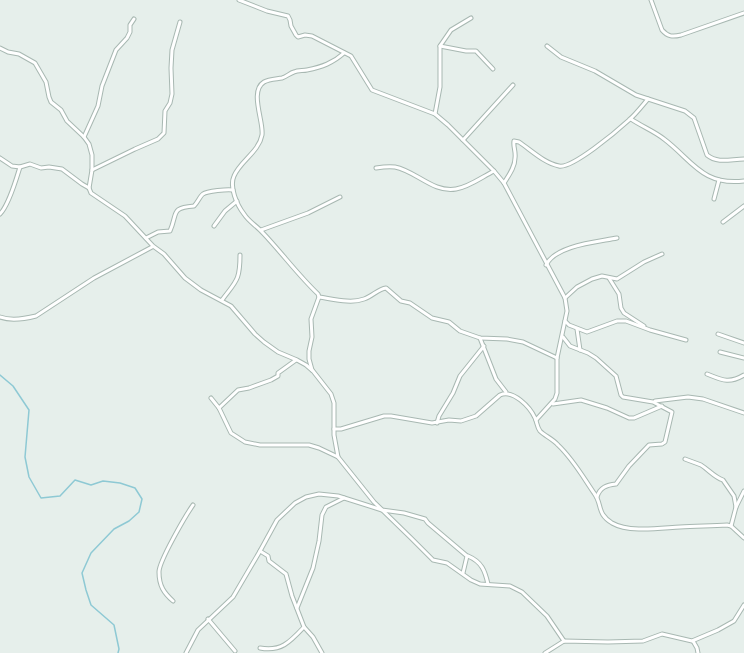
<svg xmlns="http://www.w3.org/2000/svg" width="744" height="653" viewBox="0 0 744 653" font-family="'Varela Round',sans-serif">
<style>
.lines{fill:none;stroke-linecap:round;stroke-linejoin:round}
.stream{stroke:#8ec9d4;stroke-width:1.5}
.minor-casing{stroke:#a8b8b2;stroke-width:5}
.minor{stroke:#fff;stroke-width:3}
</style>
<rect width="100%" height="100%" fill="#e6efeb"/>
<g class="lines">
<!-- stream -->
<path class="stream" d="M0 375 13 386 29 410 25 457 29 477 41 498 60 496 75 480 91 485 103 481 120 483 135 488 142 499 139 512 129 521 114 529 91 553 82 573 86 590 91 605 114 625 119 649 118 653"/>
<defs>
<g id="minor">
<path d="M239 0 267 11 288 16 290 20 291 26 296 35 298 37 305 35 312 36 351 56 372 90 435 114 448 125 494 171 504 183 565 298 567 311 557 358V393L555 399 536 420"/>
<path d="M651 0 662 30C668 37 673 37 681 35L744 13"/>
<path d="M440 46 466 51H476L493 69"/>
<path d="M547 46 561 57 595 71 636 95 685 111 694 118 707 155C718 164 731 159 744 159"/>
<path d="M0 48 8 52 19 54 35 63 46 82 49 97 51 102 61 110 67 121 84 137 89 144 92 155V170L89 188 91 193 125 216 153 246 164 254 185 278 201 290 231 306 255 334 264 342 278 352 297 360 306 365 313 371 331 394 334 403V435L338 457 374 502 411 538 433 560 447 563 471 580 480 584 510 586 522 592 547 616 564 641"/>
<path d="M435 114 440 87V46L451 30 471 18"/>
<path d="M631 119C641 126 654 131 664 139 692 160 702 186 744 181"/>
<path d="M84 137 98 106 102 86 116 50 127 38 130 32V25L134 19"/>
<path d="M463 140 513 85"/>
<path d="M0 158 12 166 20 167 30 164 41 168 49 167 62 169 82 184 89 188"/>
<path d="M376 168C382 167 389 166 395 167 416 171 433 193 456 189 469 187 482 177 494 171"/>
<path d="M92 170 135 149 158 139 164 133 165 111 170 103 172 94 171 68 172 50 180 22"/>
<path d="M504 183C509 175 515 167 515 158 516 151 513 147 514 141L519 142C531 150 544 163 559 166 572 169 617 131 629 120 636 114 642 106 648 99"/>
<path d="M714 199 719 180"/>
<path d="M0 214C9 205 16 180 20 167"/>
<path d="M723 222 744 206"/>
<path d="M214 226 225 211 237 201"/>
<path d="M261 230 308 213 340 197"/>
<path d="M146 238 158 232 170 231C178 213 170 208 194 206 198 202 200 196 203 194 207 191 228 189 233 190"/>
<path d="M546 265C556 245 597 242 617 238"/>
<path d="M609 278 619 294 621 308 624 313 644 326"/>
<path d="M319 297C333 299 351 304 364 299 373 296 378 289 386 288L401 301 410 303 432 318 449 322 460 331 480 338 507 339 523 342 557 358"/>
<path d="M565 298 577 287 592 279 602 276 617 279 644 262 662 254"/>
<path d="M222 300C236 281 240 281 240 255"/>
<path d="M0 317C11 321 24 319 36 316L94 278 152 247"/>
<path d="M565 321 569 325 587 332 617 321H626L650 330 686 340"/>
<path d="M577 329 580 350"/>
<path d="M718 334 744 343"/>
<path d="M563 337 570 346 588 353 596 358 616 376 621 395 623 397 653 402 672 412 665 442 662 444 649 445 629 466 616 484C607 485 600 487 597 497"/>
<path d="M480 338 496 379 506 392"/>
<path d="M720 352 744 358"/>
<path d="M312 370 309 359V351L312 337 311 319 319 297 318 294C298 275 282 253 263 233 257 226 249 222 244 214 237 205 229 187 234 176 240 161 259 152 262 135 264 122 249 91 264 82 269 79 277 79 282 78 286 77 290 73 294 72 298 70 303 71 307 70 322 67 333 63 344 53"/>
<path d="M707 374C722 380 729 384 744 375"/>
<path d="M211 398 219 408 231 433 245 442 260 445H309L319 448 338 457"/>
<path d="M655 401 688 397 703 399 744 413"/>
<path d="M553 404 581 400 607 408 629 418H634L662 406"/>
<path d="M219 408 238 390 249 388 271 380 278 376V373L296 360"/>
<path d="M437 423 439 416 453 393 460 376 484 346"/>
<path d="M334 429H341L384 416H391L432 423 449 420 461 421 476 416 500 395C513 389 530 407 535 418 537 422 537 427 540 431 545 436 553 439 558 445 573 459 583 477 594 493 603 505 596 513 612 523 629 533 661 528 680 527 696 526 711 526 727 525L731 526 744 538"/>
<path d="M685 459C690 461 696 463 701 465 709 470 714 477 723 480L734 496 736 507"/>
<path d="M731 526 736 507 744 491"/>
<path d="M260 551 268 556 269 561 286 574 292 596 304 627 313 637 322 653"/>
<path d="M468 556C482 562 485 571 488 584"/>
<path d="M173 601C164 593 159 586 159 572 159 561 186 515 193 505"/>
<path d="M297 608 313 568 319 541 322 515 326 507 344 498"/>
<path d="M208 619 235 651"/>
<path d="M693 641 697 648 698 653"/>
<path d="M260 648C281 652 290 642 304 627"/>
<path d="M186 653 198 630 233 597 260 551 277 520 295 503 306 497 319 494 338 496 382 510 404 513 425 519 428 523 467 556 463 573"/>
<path d="M545 653 564 641 608 642 643 641 662 634 692 641 718 630 734 621 744 605"/>
</g>
</defs>
<!-- minor casing -->
<use href="#minor" class="minor-casing"/>
<!-- minor -->
<use href="#minor" class="minor"/>
</g>
</svg>
